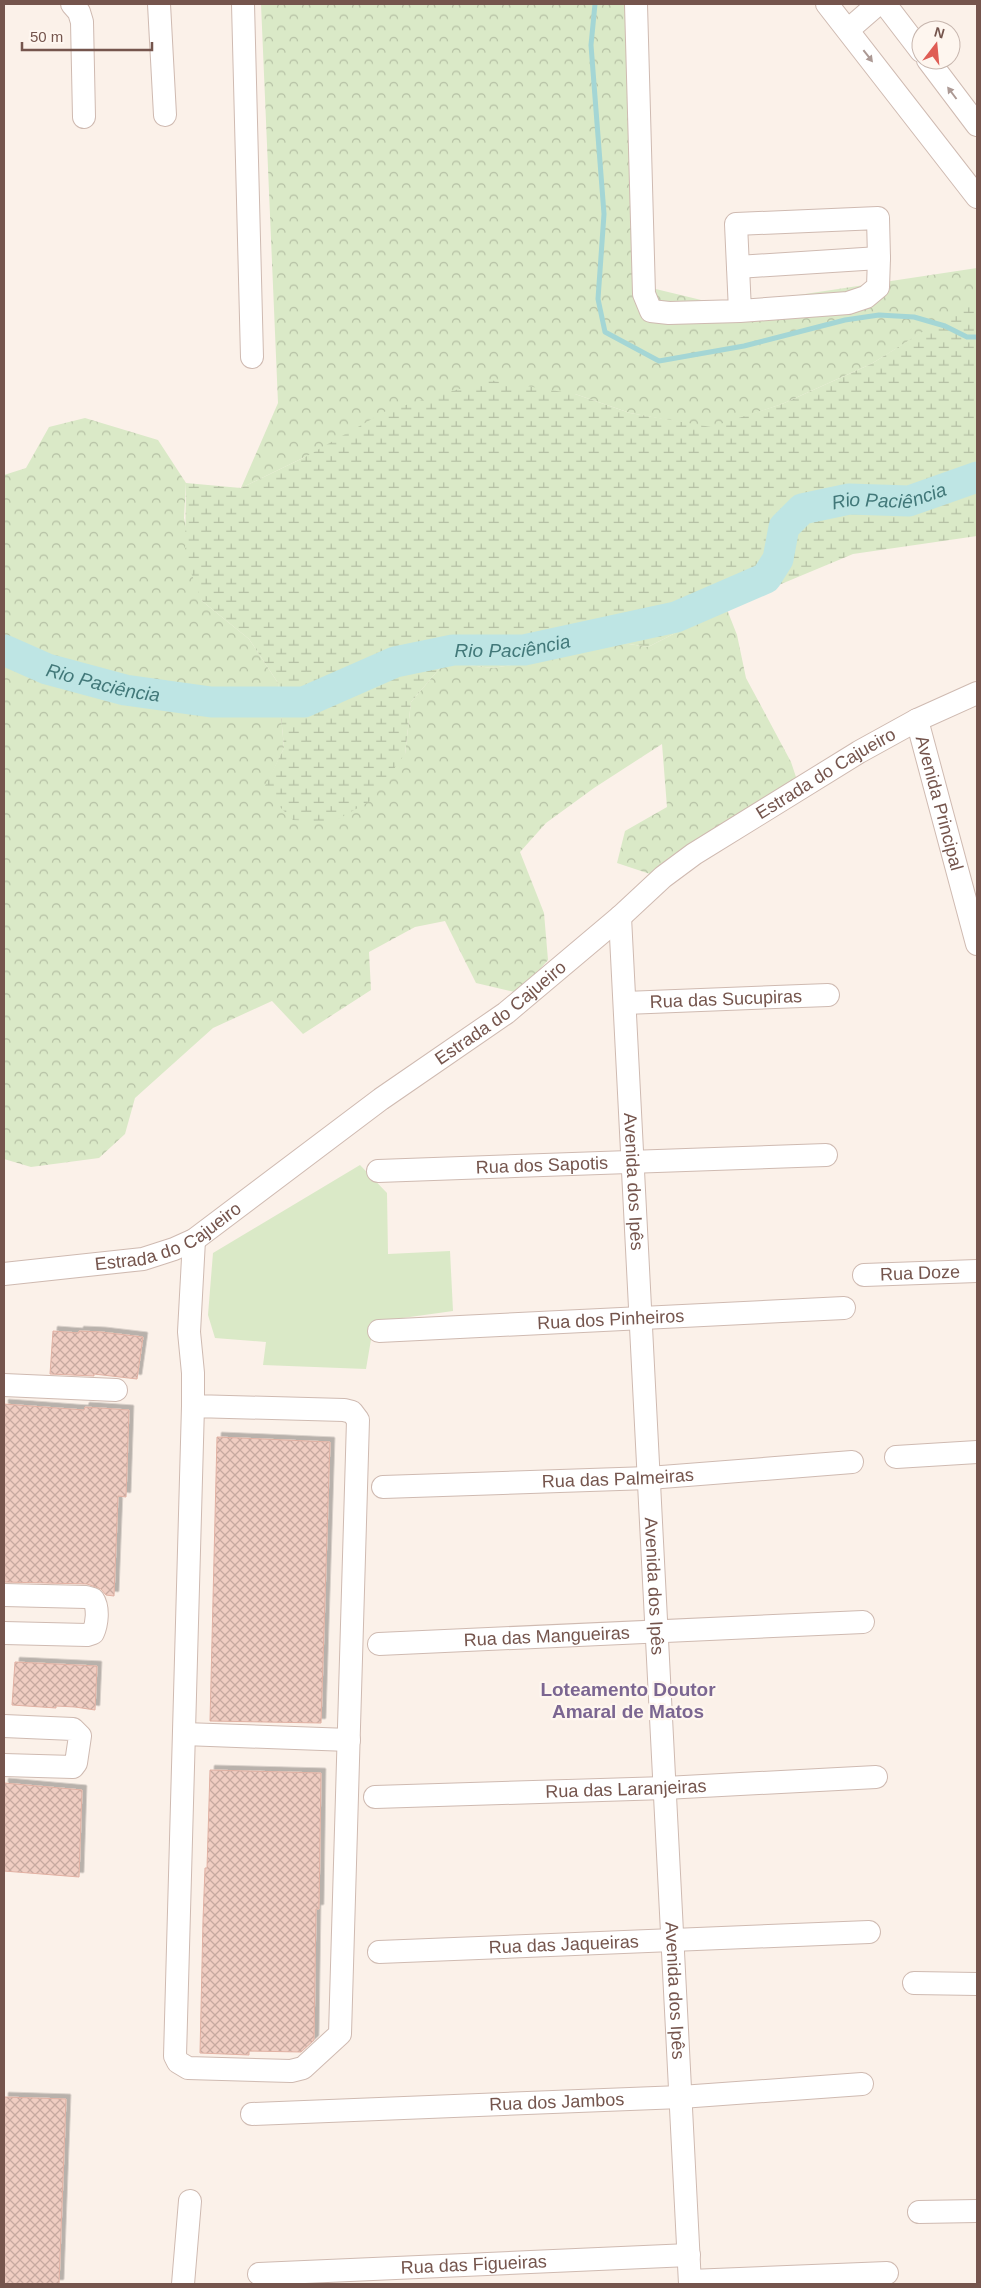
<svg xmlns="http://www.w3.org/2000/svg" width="981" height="2288" viewBox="0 0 981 2288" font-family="Helvetica,sans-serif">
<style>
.green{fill:#dae9c7}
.forest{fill:url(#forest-crowns)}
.wetland{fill:url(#wetland-marsh)}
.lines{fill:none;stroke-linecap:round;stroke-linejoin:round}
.stream{stroke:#a4d6d5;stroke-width:5}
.river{stroke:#bee5e4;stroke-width:31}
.building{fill:url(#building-cross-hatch);stroke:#e1b1a3;filter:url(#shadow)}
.minor-casing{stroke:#cfbab1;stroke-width:24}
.minor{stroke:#fff;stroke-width:22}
.oneway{fill:#ac9994}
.labels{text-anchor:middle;stroke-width:4.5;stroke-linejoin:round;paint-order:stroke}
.street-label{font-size:18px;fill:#75554d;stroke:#fef6ef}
.water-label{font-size:19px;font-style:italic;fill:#427879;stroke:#fef6ef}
.neighbourhood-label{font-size:19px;font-weight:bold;fill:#7b6691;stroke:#fef6ef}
</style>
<defs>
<pattern id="forest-crowns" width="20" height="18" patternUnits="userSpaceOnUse" patternTransform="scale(1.25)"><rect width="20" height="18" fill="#dae9c7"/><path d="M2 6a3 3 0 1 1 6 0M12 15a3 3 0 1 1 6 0" fill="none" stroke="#b5c0a4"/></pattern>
<pattern id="wetland-marsh" width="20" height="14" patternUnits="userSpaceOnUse" patternTransform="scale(1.25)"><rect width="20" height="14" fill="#dae9c7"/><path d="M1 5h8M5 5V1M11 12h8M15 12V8" fill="none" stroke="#b5c0a4"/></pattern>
<pattern id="building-cross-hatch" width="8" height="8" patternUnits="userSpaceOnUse" patternTransform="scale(1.25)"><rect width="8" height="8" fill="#f0cdc2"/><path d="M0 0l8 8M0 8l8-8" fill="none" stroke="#c7a9a0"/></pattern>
<filter id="shadow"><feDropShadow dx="4.5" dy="-4.5" stdDeviation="0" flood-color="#0004"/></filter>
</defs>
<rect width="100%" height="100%" fill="#fbf1e9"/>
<!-- green -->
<path class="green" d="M360 1165 387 1193 388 1254 450 1251 453 1311 374 1322 366 1369 263 1365 266 1342 215 1338 208 1315 213 1253Z"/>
<!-- forest -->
<g class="forest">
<path d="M261 4H626L631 227 635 284 726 306 977 268V306L964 307 871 364 782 404 711 428 630 413 575 394 305 457 241 488 278 403Z"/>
<path d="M85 418 158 440 186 483 184 518 202 601 249 639 278 683 284 748 264 790 405 754 411 702 445 662 492 668 543 660 610 641 648 647 726 607 737 635 746 678 791 762 797 780 650 874 617 863 625 831 667 807 662 744 594 788 546 823 520 852 544 913 548 960 519 993 476 983 445 921 415 927 369 952 371 990 303 1034 272 1001 213 1028 135 1098 125 1134 99 1158 31 1167 4 1159V475L26 468 49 427Z"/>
</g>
<!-- wetland -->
<path class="wetland" d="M964 306H977V536L853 554 726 607 648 647 610 641 543 660 492 668 445 662 411 702 405 754 370 801 333 822 293 820 263 790 284 748 278 683 249 639 202 601 185 557 186 483 241 488 305 457 386 411 489 380 575 394 630 413 711 427 782 404 871 364Z"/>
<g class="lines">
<!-- stream -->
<path class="stream" d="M595 4 591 45 604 214 598 299 605 332 659 361 744 346 845 320 879 315 914 317 945 326 967 337H977"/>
<!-- river -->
<path class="river" id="s1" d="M4 650 47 669 125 690 211 702H304L395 662 453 650H524L676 617 766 578 778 559 784 527 802 509 849 499 909 501 977 477"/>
</g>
<!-- building -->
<g class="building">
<path d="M53 1331 79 1333V1331L101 1332 143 1337 137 1379 94 1374V1376L50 1374Z"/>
<path d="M4 1404 84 1410 85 1407 129 1410 126 1497 118 1496 114 1596 106 1595 101 1589 87 1584 4 1582Z"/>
<path d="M217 1437 330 1442 321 1723 210 1721Z"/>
<path d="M15 1662 97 1666 95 1710 75 1707 56 1706V1708L12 1705Z"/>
<path d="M210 1770 321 1773 319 1909H316L314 2040 301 2052 249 2051V2055L200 2053 203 1920 205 1868H207Z"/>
<path d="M4 1783 82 1790 79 1877 4 1871Z"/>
<path d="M4 2097 66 2099 59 2284H4Z"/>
</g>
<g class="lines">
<defs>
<g id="minor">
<path d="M72 4 79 12 82 22 84 117"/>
<path d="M159 4 165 115"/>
<path d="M243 4 252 357"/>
<path d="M636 4 644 294 651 311 669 313 740 311 848 303 866 297 878 287 879 258 878 218 736 224 740 311"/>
<path d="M827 4 977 197"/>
<path d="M885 4 921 51"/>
<path d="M848 30 878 4"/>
<path d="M928 60 977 125"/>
<path d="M738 267 879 258"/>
<path id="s2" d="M917 720 977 944"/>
<path id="s3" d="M620 917 690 2284"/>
<path id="s4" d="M625 1003 828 995"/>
<path id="s5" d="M378 1171 826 1155"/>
<path id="s6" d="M4 1274 143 1259 174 1249 194 1240 381 1099 506 1013 620 917 663 877 694 854 859 752 917 720 977 693"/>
<path id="s7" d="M864 1275 977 1271"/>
<path id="s8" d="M379 1331 844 1308"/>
<path d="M4 1385 116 1390"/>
<path d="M193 1406 344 1410 352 1412 358 1420 340 2034 303 2068 291 2071 188 2068 178 2062 175 2056 193 1406V1373L189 1332 194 1240"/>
<path d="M896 1457 977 1452"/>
<path id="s9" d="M383 1487 649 1478 852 1462"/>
<path d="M4 1595 86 1597 93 1599C99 1608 97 1624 93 1633L87 1635 4 1633"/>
<path id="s10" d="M379 1644 863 1622"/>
<path d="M4 1726 73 1729 80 1736 76 1763 73 1767 4 1765"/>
<path d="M184 1734 349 1740"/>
<path id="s11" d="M375 1797 665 1788 876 1777"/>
<path id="s12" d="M379 1952 869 1932"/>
<path d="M914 1983 977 1984"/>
<path id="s13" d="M252 2114 681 2097 862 2084"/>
<path d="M919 2212 977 2211"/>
<path id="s14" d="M259 2274 689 2255"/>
<path d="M690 2281 887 2273"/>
<path d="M183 2284 190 2201"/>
</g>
</defs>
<!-- minor casing -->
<use href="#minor" class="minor-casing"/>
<!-- minor -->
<use href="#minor" class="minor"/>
</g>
<!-- one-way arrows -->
<defs><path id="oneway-solid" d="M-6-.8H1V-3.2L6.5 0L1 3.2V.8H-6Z" transform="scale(1.25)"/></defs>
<g class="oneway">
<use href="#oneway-solid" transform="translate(868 56) rotate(52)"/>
<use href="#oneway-solid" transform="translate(952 93) rotate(-127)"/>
</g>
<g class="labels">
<!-- street labels -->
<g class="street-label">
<text dy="6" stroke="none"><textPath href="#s6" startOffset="981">Estrada do Cajueiro</textPath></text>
<text dy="6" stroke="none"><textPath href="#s2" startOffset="86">Avenida Principal</textPath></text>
<text dy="6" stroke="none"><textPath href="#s4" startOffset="101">Rua das Sucupiras</textPath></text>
<text dy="6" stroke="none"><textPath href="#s6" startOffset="576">Estrada do Cajueiro</textPath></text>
<text dy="6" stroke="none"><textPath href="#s5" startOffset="164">Rua dos Sapotis</textPath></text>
<text dy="6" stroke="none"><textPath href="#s3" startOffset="265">Avenida dos Ipês</textPath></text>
<text dy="6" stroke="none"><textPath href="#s6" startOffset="171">Estrada do Cajueiro</textPath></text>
<text dy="6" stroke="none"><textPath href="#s7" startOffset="56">Rua Doze</textPath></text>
<text dy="6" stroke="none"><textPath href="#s8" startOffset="232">Rua dos Pinheiros</textPath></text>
<text dy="6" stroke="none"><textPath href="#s9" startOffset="235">Rua das Palmeiras</textPath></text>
<text dy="6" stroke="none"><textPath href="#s3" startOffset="670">Avenida dos Ipês</textPath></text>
<text dy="6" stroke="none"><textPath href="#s10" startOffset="168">Rua das Mangueiras</textPath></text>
<text dy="6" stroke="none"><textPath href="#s11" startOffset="251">Rua das Laranjeiras</textPath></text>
<text dy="6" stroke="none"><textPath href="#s12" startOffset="185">Rua das Jaqueiras</textPath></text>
<text dy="6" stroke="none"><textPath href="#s3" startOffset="1075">Avenida dos Ipês</textPath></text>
<text dy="6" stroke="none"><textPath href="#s13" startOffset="305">Rua dos Jambos</textPath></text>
<text dy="6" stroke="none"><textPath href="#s14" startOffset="215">Rua das Figueiras</textPath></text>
</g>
<!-- water labels -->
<g class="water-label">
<text dy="7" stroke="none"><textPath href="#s1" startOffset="960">Rio Paciência</textPath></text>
<text dy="7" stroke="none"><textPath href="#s1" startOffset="526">Rio Paciência</textPath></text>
<text dy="7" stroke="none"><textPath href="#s1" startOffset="105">Rio Paciência</textPath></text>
</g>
<!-- neighbourhood labels -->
<g class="neighbourhood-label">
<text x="628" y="1696">Loteamento Doutor<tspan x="628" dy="22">Amaral de Matos</tspan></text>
</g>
</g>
<!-- border -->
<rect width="981" height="2288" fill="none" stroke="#75554d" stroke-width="10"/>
<!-- north arrow -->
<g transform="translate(936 45) rotate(16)"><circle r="24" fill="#fef6ef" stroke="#c7b6ae"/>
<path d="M0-4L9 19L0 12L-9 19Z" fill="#df5d55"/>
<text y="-8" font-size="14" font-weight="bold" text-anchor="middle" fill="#75554d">N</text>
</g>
<!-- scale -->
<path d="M22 42v8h130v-8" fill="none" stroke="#75554d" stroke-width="2.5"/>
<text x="30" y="42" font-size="15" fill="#75554d" stroke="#fef6ef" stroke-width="4" paint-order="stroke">50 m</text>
</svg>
